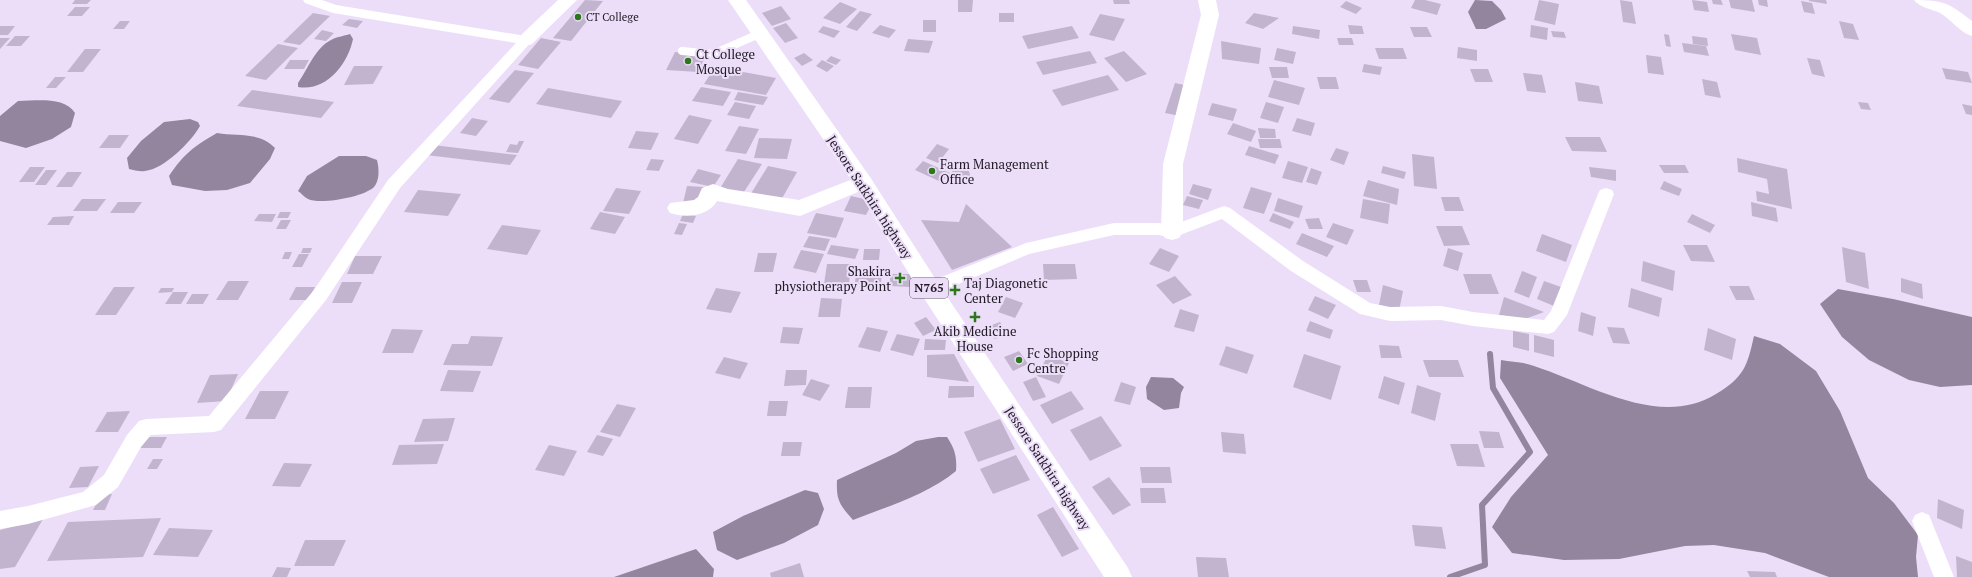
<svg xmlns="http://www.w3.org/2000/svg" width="1972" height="577" viewBox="0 0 1972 577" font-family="'PT Serif',serif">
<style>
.water{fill:#93859e}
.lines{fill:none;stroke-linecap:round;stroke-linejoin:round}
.stream{stroke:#93859e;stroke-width:6}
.building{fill:#c2b4cf}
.service{stroke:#fff;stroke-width:8}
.minor{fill:#fff;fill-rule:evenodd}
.tertiary{fill:#fff;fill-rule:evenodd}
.trunk{fill:#fff;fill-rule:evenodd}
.poi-dot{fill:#2c761b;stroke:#ecdef9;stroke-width:1.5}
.labels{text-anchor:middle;stroke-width:4;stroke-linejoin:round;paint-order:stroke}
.far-poi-label{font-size:11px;fill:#1d1821;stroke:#ecdef9;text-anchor:start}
.shield{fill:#ecdef9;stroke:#5b5362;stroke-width:1}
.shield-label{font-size:12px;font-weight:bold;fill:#1d1821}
.poi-label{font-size:13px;fill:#1d1821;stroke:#ecdef9;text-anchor:start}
.street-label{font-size:13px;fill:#1d1821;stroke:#ecdef9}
</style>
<rect width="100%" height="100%" fill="#ecdef9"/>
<!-- water -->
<g class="water">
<path d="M1475 0 1492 1 1501 10 1506 19 1486 29H1476L1468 12Z"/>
<path d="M350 34 353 39C348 64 326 92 298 87V83C308 69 315 48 331 40 336 37 344 36 350 34Z"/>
<path d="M18 101C36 101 64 96 75 113L71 127 52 139 26 148 0 141V116Z"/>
<path d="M190 119 198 122 200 126C191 142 164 169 145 171 140 172 134 170 129 169L127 158 141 141 164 122Z"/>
<path d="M217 133C237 137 259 131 275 148L270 159 250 183 227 190 205 191 172 185 169 176C183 155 194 146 217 133Z"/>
<path d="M339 156H366L377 160C379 168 380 180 374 187 364 197 320 205 308 199 304 197 301 193 298 191L307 176Z"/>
<path d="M1838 289 1893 299 1972 317V385L1940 387 1909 380 1869 360 1842 337 1820 304Z"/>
<path d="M1754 336 1780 344 1816 371 1840 411 1868 478 1894 503 1918 535 1916 557 1918 577H1829L1765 553 1714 545 1685 546 1619 559 1564 560 1512 553 1492 527 1511 497 1548 455 1500 378 1501 360C1512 362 1524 362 1534 366 1590 384 1659 429 1716 394 1744 377 1747 367 1754 336Z"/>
<path d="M1151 377 1173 378 1184 387 1181 393 1179 408 1164 410 1147 399 1146 387Z"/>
<path d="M938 437H947C955 449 957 457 956 471 927 495 888 506 853 520 840 505 836 501 837 480L896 453 916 441Z"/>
<path d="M805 490 818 493 824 509 818 525 784 543 737 560 717 550 713 532 743 516Z"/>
<path d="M696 549 714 569 713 577H614Z"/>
</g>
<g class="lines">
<!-- stream -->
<path class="stream" d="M1450 577 1485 565 1482 505 1530 452 1493 388 1490 354"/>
</g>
<!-- building -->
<g class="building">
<path d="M75 0H91L87 4H72Z"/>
<path d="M585 0 603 1 571 41 553 38Z"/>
<path d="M958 0H973L972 12H958Z"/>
<path d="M1113 0H1129L1130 4H1114Z"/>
<path d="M1415 0H1425L1441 4 1437 15 1411 8Z"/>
<path d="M1539 0 1559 4 1555 25 1534 20Z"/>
<path d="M1620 0 1632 2 1636 24 1623 22Z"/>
<path d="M1692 0 1707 2 1709 12 1694 10Z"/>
<path d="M1712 0H1721L1723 5 1713 4Z"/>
<path d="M1729 0H1752L1755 12 1731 8Z"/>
<path d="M1758 0H1767L1768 7 1759 5Z"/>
<path d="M1809 0H1826L1827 4 1809 1Z"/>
<path d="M1346 1 1362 8 1356 14 1340 7Z"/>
<path d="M1801 1 1812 3 1815 14 1804 12Z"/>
<path d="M840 2 857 9 840 24 823 18Z"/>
<path d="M781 6 791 19 772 26 762 13Z"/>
<path d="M75 7H90L82 16H67Z"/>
<path d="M860 11 872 14 857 31 846 27Z"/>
<path d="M313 13 330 16 300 45 283 42Z"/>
<rect x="999" y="13" width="15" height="9"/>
<path d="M1254 13 1279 18 1263 29 1245 23Z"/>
<path d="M1100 14 1125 19 1114 41 1089 35Z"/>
<path d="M349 19 363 21 357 28 342 25Z"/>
<rect x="923" y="20" width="13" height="12"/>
<path d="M120 21H130L124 29H113Z"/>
<path d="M1839 21 1853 24 1859 40 1844 38Z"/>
<path d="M786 23 798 38 785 43 773 28Z"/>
<path d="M880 25 896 30 889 38 872 33Z"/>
<path d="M1348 25 1362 26 1364 34H1350Z"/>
<path d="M1531 25 1548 28 1547 40 1530 37Z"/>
<path d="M0 26H15L8 35H0Z"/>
<path d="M823 26 840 31 834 38 818 32Z"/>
<path d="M1072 26 1079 38 1028 49 1022 36Z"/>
<path d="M1293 26 1320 30 1319 39 1292 34Z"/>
<path d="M1410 27H1427L1432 37H1414Z"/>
<path d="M322 30 334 33 326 41 314 39Z"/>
<path d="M1551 31 1564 32 1566 38 1553 37Z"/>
<path d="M1664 34 1669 35 1671 47 1666 46Z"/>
<path d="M1731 34 1757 38 1761 55 1735 50Z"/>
<path d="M15 36H30L21 46H6Z"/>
<path d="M1692 36 1707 38 1708 46 1693 44Z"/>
<path d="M0 38H10L0 49Z"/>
<path d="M541 38 561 42 538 69 518 65Z"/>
<path d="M1337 38H1352L1354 45H1339Z"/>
<path d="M908 39 933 41 929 53 904 51Z"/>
<path d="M1221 41 1261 48 1259 64 1222 59Z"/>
<path d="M1682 43 1706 46 1709 56 1684 52Z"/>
<path d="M278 44 298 48 266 80 245 76Z"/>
<path d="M1458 47 1477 50V61L1457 58Z"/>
<path d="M1277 48 1296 52 1293 64 1274 60Z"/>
<path d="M1375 48H1403L1407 59H1379Z"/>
<path d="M85 49H101L83 72H67Z"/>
<path d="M1090 51 1097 63 1043 75 1036 62Z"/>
<path d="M1124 51 1147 74 1126 82 1104 58Z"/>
<path d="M675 52 706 55 698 72 666 70Z"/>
<path d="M804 53 813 60 802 66 794 58Z"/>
<path d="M1646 55 1661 57 1664 75 1648 73Z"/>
<path d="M831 56 841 60 836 65 826 61Z"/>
<path d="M1807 58 1820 60 1825 77 1812 74Z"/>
<path d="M290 60H309L304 69H284Z"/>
<path d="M822 60 834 66 827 72 816 66Z"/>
<path d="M1364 64 1382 67 1380 75 1362 72Z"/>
<path d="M354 66H383L373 84 344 85Z"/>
<path d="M715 67 776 78 766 95 704 84Z"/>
<path d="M1269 67H1287L1289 78H1272Z"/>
<path d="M1942 68 1968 72 1972 83 1946 79Z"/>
<path d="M1470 69H1488L1493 82H1475Z"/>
<path d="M515 70 534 73 509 103 489 99Z"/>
<path d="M1523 73 1542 75 1546 93 1527 91Z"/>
<path d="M1108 75 1119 90 1062 106 1052 90Z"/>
<path d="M55 77H66L56 88H46Z"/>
<path d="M1317 77H1336L1339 89H1320Z"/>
<path d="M1702 79 1717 82 1721 98 1705 95Z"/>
<path d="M1274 80 1305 88 1299 105 1268 97Z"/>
<path d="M1575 82 1599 86 1603 104 1578 101Z"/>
<path d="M1175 83 1189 86 1180 116 1165 113Z"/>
<path d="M701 87 731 92 723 106 692 101Z"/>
<path d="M548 88 622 101 611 118 536 104Z"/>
<path d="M252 90 334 102 321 118 237 106Z"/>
<path d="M738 92 768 97 763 105 734 100Z"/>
<path d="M735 102 756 106 749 119 727 115Z"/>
<path d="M1266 102 1284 107 1278 123 1260 118Z"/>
<path d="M1858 102 1868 103 1871 110 1861 109Z"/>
<path d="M1212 103 1237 109 1233 121 1208 115Z"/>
<path d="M1962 104 1972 106V115L1966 114Z"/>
<path d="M689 115 712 120 698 144 674 139Z"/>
<path d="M472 118 488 121 476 136 460 133Z"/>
<path d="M1297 118 1315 123 1311 136 1292 131Z"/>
<path d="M1233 123 1256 131 1251 142 1227 134Z"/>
<path d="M739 126 759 129 746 154 725 151Z"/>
<path d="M1258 128 1275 129 1276 138H1260Z"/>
<path d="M636 131 659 133 651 150 628 148Z"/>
<path d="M109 135H129L120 148H99Z"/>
<path d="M1565 137H1600L1607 152 1572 151Z"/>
<path d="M759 138 792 139 787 159 754 158Z"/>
<path d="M1258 139H1280L1282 148H1260Z"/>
<path d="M519 141H524L518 153 506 152 510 144 517 145Z"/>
<path d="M937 144 949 149 938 163 926 158Z"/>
<path d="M433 145 517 155 510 165 426 155Z"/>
<path d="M1249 146 1279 155 1275 164 1245 155Z"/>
<path d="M1336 148 1349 152 1344 165 1330 160Z"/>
<path d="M1412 154 1434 157 1437 189 1414 186Z"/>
<path d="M1737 158 1787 169 1792 209 1757 201 1756 191 1769 194 1767 179 1738 172Z"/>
<path d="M651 159 664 160 659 171 646 170Z"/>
<path d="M738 159 762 164 742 195 719 190Z"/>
<path d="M923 161 950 173 941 182 915 170Z"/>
<path d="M1288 161 1308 167 1302 183 1282 178Z"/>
<path d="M1659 165H1685L1689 173H1664Z"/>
<path d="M768 166 797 172 780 202 750 195Z"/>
<path d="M1383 166 1406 172 1404 179 1381 173Z"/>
<path d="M30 167H45L34 182H19Z"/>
<path d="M1589 167 1616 170V181L1591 177Z"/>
<path d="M968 168 971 178 955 181 952 171Z"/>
<path d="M1311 168 1322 172 1317 185 1306 182Z"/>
<path d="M698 169 721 175 713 187 690 182Z"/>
<path d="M46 170H57L46 185H35Z"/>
<path d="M67 172H82L72 187H56Z"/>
<path d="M1368 180 1399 189 1397 205 1363 196Z"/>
<path d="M1664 181 1682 189 1679 196 1660 189Z"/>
<path d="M1193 184 1212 189 1208 200 1189 194Z"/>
<path d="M687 186 704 187 700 203H683Z"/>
<path d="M1251 187 1272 193 1264 214 1243 208Z"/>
<path d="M616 188 641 191 629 214 603 211Z"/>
<path d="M418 190 461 194 448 216 404 212Z"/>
<path d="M851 196 873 201 866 215 844 211Z"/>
<path d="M1187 196 1203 200 1199 209 1183 205Z"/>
<path d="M1441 197H1459L1464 211H1445Z"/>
<path d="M1278 198 1303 206 1299 218 1274 211Z"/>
<path d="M82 199H106L97 211H73Z"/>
<path d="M1363 199 1390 204 1388 224 1360 218Z"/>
<path d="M118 202H142L134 213H110Z"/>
<path d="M1751 202 1776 208 1778 222 1752 216Z"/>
<path d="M966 204 1012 247 952 270 921 220 959 222Z"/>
<path d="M280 212H291L288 218H277Z"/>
<path d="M600 212 625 217 615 234 590 229Z"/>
<path d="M816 213 844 218 836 238 807 233Z"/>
<path d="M1273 213 1294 222 1290 229 1269 221Z"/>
<path d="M259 214H276L272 222 254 221Z"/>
<path d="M683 214 696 216 693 223 680 221Z"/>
<path d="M1692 214 1715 225 1710 233 1687 222Z"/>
<path d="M74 216 69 225H47L53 217Z"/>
<path d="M1319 218 1323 229H1309L1305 219Z"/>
<path d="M281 220H291L286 229H276Z"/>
<path d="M679 223 687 224 682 235 674 234Z"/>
<path d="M1333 223 1354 230 1347 245 1326 237Z"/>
<path d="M502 225 541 230 527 255 487 249Z"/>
<path d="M1436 226H1462L1470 245 1444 246Z"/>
<path d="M1302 233 1334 246 1327 257 1296 244Z"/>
<path d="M1542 234 1572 245 1566 262 1536 251Z"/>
<path d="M809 236 830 239 825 251 803 247Z"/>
<path d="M831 245 859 249 855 259 827 254Z"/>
<path d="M1683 245H1707L1715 262 1691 261Z"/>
<path d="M1842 247 1865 253 1869 289 1846 282Z"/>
<path d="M303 248H312L310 253H301Z"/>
<path d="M1160 248 1179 256 1169 272 1149 264Z"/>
<path d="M1448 248 1463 253 1458 271 1443 266Z"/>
<path d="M864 249H880L879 260H863Z"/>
<path d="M801 250 824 254 816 273 793 268Z"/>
<path d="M285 252H292L289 259H282Z"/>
<path d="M758 253H777L773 272H754Z"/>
<path d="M299 254H309L302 267H292Z"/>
<path d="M355 256H382L373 274H347Z"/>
<path d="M1643 261 1675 271 1673 291 1641 281Z"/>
<path d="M827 264H851L849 284H824Z"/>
<path d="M1043 264H1075L1077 279 1044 280Z"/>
<path d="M856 269H882L881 284H855Z"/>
<path d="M1522 271 1537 277 1529 298 1514 292Z"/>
<path d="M890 274H912L911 287 890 286Z"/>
<path d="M1463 274H1491L1499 294H1470Z"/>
<path d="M1175 276 1192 295 1173 304 1156 285Z"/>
<path d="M1901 278 1922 284 1923 299 1901 292Z"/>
<path d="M1353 280H1367L1371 292H1357Z"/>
<path d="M228 281H249L238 300H216Z"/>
<path d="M1544 281 1561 287 1554 306 1537 299Z"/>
<path d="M342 282H362L352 303H332Z"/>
<path d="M1383 285 1403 291 1399 311 1379 305Z"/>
<path d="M1729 286H1749L1755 300H1736Z"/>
<path d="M114 287H135L116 315H95Z"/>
<path d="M296 287H315L308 300H289Z"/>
<path d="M161 288H174L172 292 158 293Z"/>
<path d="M716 288 741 292 731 313 706 309Z"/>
<path d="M1631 288 1662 298 1659 317 1628 307Z"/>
<path d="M173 292H188L181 304H165Z"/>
<path d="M192 294H209L203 304H186Z"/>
<path d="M1315 296 1336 305 1328 319 1308 310Z"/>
<path d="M1006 297 1023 303 1015 318 998 312Z"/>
<path d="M1504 297 1544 312 1525 319 1499 315Z"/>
<path d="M821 298 842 299 840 317H818Z"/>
<path d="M1180 309 1199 315 1194 332 1174 327Z"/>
<path d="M1581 312 1596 317 1593 336 1578 331Z"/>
<path d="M926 317 936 330 923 336 914 323Z"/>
<path d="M1310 321 1333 330 1330 339 1306 331Z"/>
<path d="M1000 322 1007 334 995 339 987 327Z"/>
<path d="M783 327 803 328 799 344 780 343Z"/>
<path d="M867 327 888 331 880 352 858 347Z"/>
<path d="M1607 327 1624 328 1630 344 1613 343Z"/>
<path d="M1708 328 1736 339 1732 360 1704 350Z"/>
<path d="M392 329 423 330 413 353H382Z"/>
<path d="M1513 331 1529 334V351L1513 347Z"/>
<path d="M897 334 920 339 913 356 890 350Z"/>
<path d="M1534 335 1554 340V357L1534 352Z"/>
<path d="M471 336 503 337 492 366 443 365 452 344H468Z"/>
<path d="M925 339 946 340 945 350H924Z"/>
<path d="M1379 345 1399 346 1402 358H1381Z"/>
<path d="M1226 346 1254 355 1247 374 1219 365Z"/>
<path d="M1019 351 1028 364 1013 371 1004 357Z"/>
<path d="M954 354 969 382 927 377V355Z"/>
<path d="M1304 354 1341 366 1331 400 1293 387Z"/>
<path d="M1048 355 1069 363 1059 384 1037 376Z"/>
<path d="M724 357 748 363 740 379 715 373Z"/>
<path d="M1423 360H1458L1464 377H1429Z"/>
<path d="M448 370 481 371 473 392 440 391Z"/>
<path d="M786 370H807L806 385 784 386Z"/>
<path d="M238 374 226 401 197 403 210 375Z"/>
<path d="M1384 376 1405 383 1399 405 1378 398Z"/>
<path d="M1036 377 1046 397 1033 401 1023 382Z"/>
<path d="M811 379 830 385 820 401 802 395Z"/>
<path d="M1121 382 1136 387 1130 405 1114 401Z"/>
<path d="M1417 385 1441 393 1435 421 1411 413Z"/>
<path d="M949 386H974V397L948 398Z"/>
<path d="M848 387H872L870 408H845Z"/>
<path d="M260 391H289L275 419H245Z"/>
<path d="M1071 391 1084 409 1052 424 1040 405Z"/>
<path d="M769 401H788L786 416H767Z"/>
<path d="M617 404 636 408 620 437 600 432Z"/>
<path d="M130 411 118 432H95L107 412Z"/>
<path d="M1101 416 1122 446 1090 461 1070 430Z"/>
<path d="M455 418 448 441 414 442 423 419Z"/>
<path d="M1000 419 1015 449 978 462 964 432Z"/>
<path d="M1479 431 1499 432 1504 448H1484Z"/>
<path d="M1221 432 1244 434 1246 454 1223 452Z"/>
<path d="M597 435 613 439 603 456 587 452Z"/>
<path d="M147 437H167L161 448H140Z"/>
<path d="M783 442H802L800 456H781Z"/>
<path d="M444 444 437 464 392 465 399 445Z"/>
<path d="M1450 444H1478L1485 467 1457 466Z"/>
<path d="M549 445 577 451 564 476 535 470Z"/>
<path d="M1016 455 1030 480 993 494 980 469Z"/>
<path d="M153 459H163L157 469H147Z"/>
<path d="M284 463 312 464 300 487 272 486Z"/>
<path d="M99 466 88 487 69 488 80 467Z"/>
<path d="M1140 467H1170L1172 483H1142Z"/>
<path d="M1109 477 1131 505 1113 515 1092 487Z"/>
<path d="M1140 488H1164L1166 503H1141Z"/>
<path d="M112 494 105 510H93L101 495Z"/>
<path d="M1938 499 1964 510 1962 529 1937 518Z"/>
<path d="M1053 507 1079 549 1062 557 1037 515Z"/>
<path d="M161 518 143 557 47 561 68 522Z"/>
<path d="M43 519 15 567 0 569V530Z"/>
<path d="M1412 525 1442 527 1446 549 1415 546Z"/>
<path d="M169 528 213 530 198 557 153 555Z"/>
<path d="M305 540H346L334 566H294Z"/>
<path d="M1956 556 1972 562V577H1957Z"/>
<path d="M1196 557 1226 558 1229 577H1198Z"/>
<path d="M800 563 804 577H771L770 573Z"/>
<path d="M277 567 291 568 287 577H272Z"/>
<path d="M1747 571 1775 572 1777 577H1750Z"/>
</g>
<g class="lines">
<!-- service -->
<path class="service" d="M682 51 713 54 759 34"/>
<!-- minor -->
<g class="minor">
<path d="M303 0H322L336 5 526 36 531 37 533 40 400 188 326 300 221 430 214 432 151 435 141 447 118 487 96 505 28 524 0 529V511L28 506 83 492 104 475 127 435 139 421 146 419 209 416 314 290 388 180 516 43 333 13 305 3Z"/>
<path d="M1606 188 1612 190 1614 194 1567 315 1554 332 1548 334 1473 326 1441 320 1390 321 1360 314 1291 271 1222 219 1172 238 1159 235H1114L1029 254 930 296 924 294 921 289 924 284 1026 243 1114 223H1159L1171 226 1224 206 1230 208 1303 261 1370 303 1390 307 1441 306 1473 312 1544 320 1551 311 1598 194 1600 190Z"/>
<path d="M1922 512 1929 515 1954 577H1934L1912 521 1915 515Z"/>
</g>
<!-- tertiary -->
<g class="tertiary">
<path d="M558 0H577L532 44 526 46 520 44 517 40 520 36Z"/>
<path d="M1198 0H1216L1219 15 1183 164V232L1179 238 1172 240 1165 238 1161 232 1163 164 1201 15Z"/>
<path d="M1914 0C1944 0 1949 3 1972 21V36C1959 32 1952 20 1940 13 1932 9 1920 8 1914 0Z"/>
<path d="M863 175 870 177 873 182 870 187 800 216 717 201C708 217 685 218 670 213L667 208 670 203 694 200 698 197 702 188 713 184 728 189 799 200Z"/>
</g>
<!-- trunk -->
<path class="trunk" d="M728 0H746L870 177 938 283 1128 568 1132 577H1104L922 295 856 187Z"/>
</g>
<!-- markers -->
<g class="poi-dot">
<circle cx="578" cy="17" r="4"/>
<circle cx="688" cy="61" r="4"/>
<circle cx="932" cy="171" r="4"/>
<path d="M898 272h4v4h4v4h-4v4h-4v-4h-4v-4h4z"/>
<path d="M953 284h4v4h4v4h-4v4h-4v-4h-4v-4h4z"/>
<path d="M973 311h4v4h4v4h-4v4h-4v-4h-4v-4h4z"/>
<circle cx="1019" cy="360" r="4"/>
</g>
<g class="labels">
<!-- far-poi labels -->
<g class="far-poi-label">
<text x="586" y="21">CT College</text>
</g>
<!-- shield labels -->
<rect class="shield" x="910" y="278" width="38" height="20" rx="3"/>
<g class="shield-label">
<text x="929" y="292">N765</text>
</g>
<!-- poi labels -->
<g class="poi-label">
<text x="696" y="59">Ct College<tspan x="696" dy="15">Mosque</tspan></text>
<text x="940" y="169">Farm Management<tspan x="940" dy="15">Office</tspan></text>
<text x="891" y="276" text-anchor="end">Shakira<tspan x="891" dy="15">physiotherapy Point</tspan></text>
<text x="964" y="288">Taj Diagonetic<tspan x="964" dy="15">Center</tspan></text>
<text x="975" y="336" text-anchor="middle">Akib Medicine<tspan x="975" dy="15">House</tspan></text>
<text x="1027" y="358">Fc Shopping<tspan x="1027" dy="15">Centre</tspan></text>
</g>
<!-- street labels -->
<g class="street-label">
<text transform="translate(870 197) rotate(57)" y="5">Jessore Satkhira highway</text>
<text transform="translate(1048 468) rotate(57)" y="5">Jessore Satkhira highway</text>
</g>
</g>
</svg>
